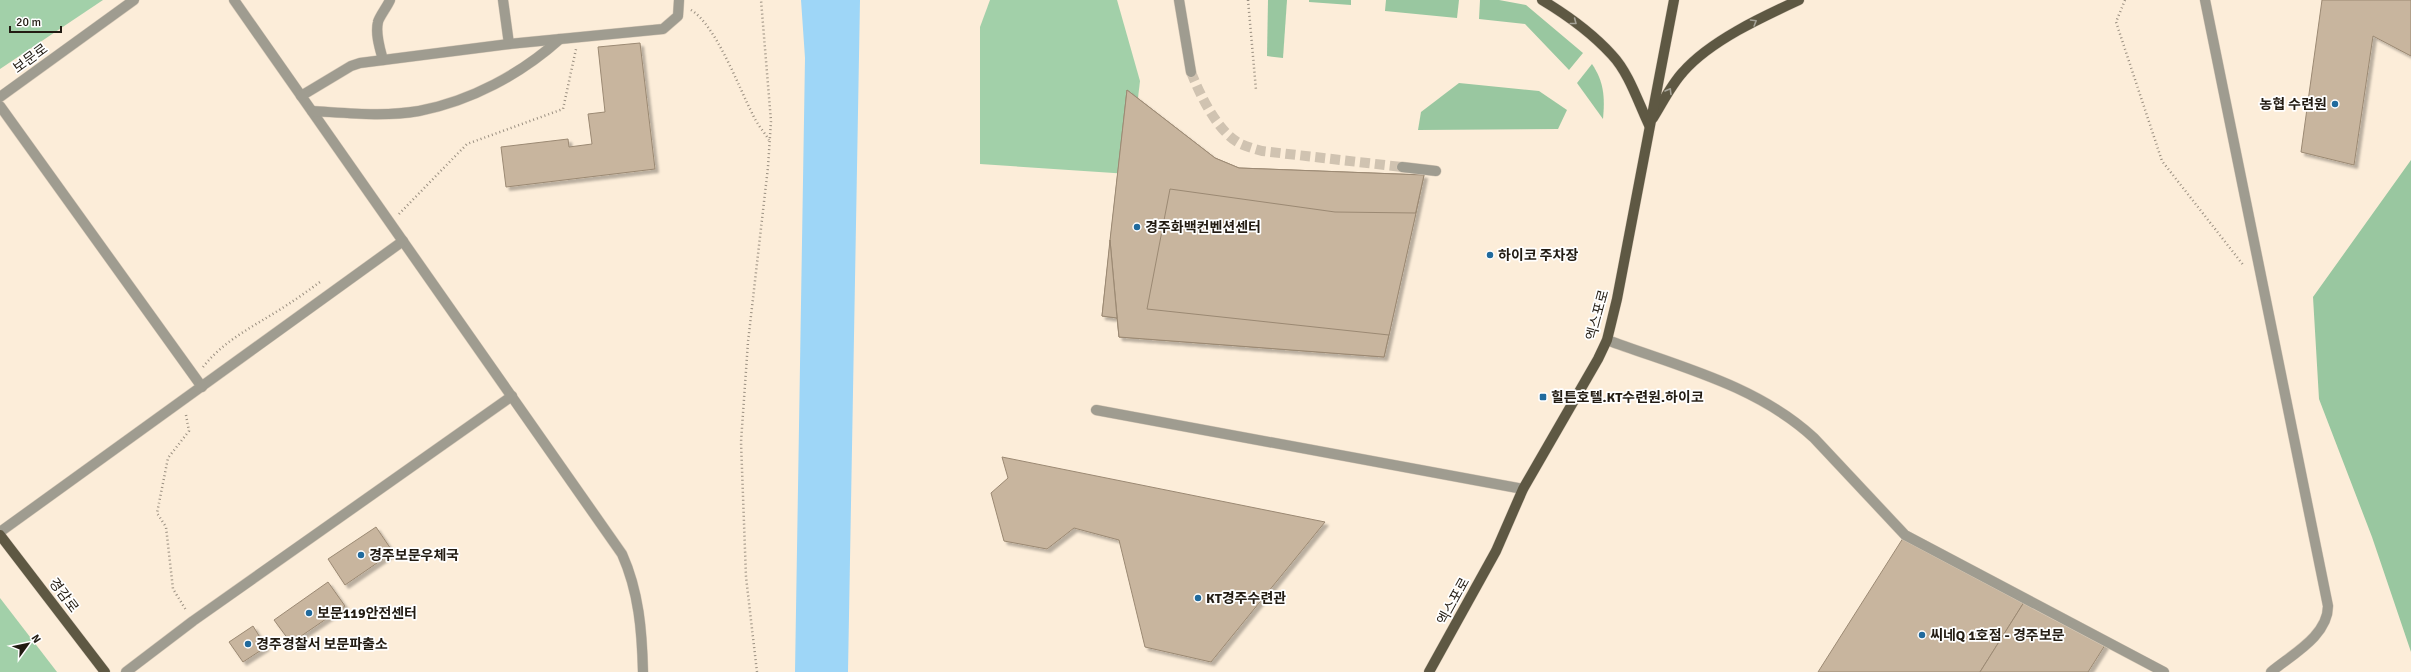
<svg xmlns="http://www.w3.org/2000/svg" width="2411" height="672" viewBox="0 0 2411 672" font-family="Signika,'Noto Sans KR',sans-serif">
<style>
.green{fill:#a2d0a9}
.forest{fill:#99c7a0}
.water{fill:#9ed6f7}
.building{fill:#c8b59e;stroke:#9b8973;filter:url(#shadow)}
.lines{fill:none;stroke-linecap:round;stroke-linejoin:round}
.minor-tunnel{stroke:#d0c3b1;stroke-width:10;stroke-dasharray:10 5;stroke-linecap:butt}
.minor-casing{stroke:#d9cbb9;stroke-width:11}
.major-casing{stroke:#d9cbb9;stroke-width:11}
.path{stroke:#9a8f80;stroke-width:2.5;stroke-dasharray:1 3;stroke-linecap:butt}
.minor{stroke:#9f9c90;stroke-width:10}
.major{stroke:#5e5843;stroke-width:10}
.oneway{stroke:#a6a398}
.poi-dot{fill:#206a9d;stroke:#fff;stroke-width:1.5}
.labels{text-anchor:middle;stroke-width:3.5;stroke-linejoin:round;paint-order:stroke}
.street-label{font-size:14px;fill:#221b12;stroke:#fff}
.poi-label{font-size:14px;font-weight:bold;fill:#221b12;stroke:#fff;text-anchor:start}
</style>
<defs>
<filter id="shadow"><feDropShadow dx="3.5" dy="3.5" stdDeviation="1" flood-color="#0004"/></filter>
</defs>
<rect width="100%" height="100%" fill="#fcedd9"/>
<!-- green -->
<g class="green">
<path d="M0 0H103L0 69Z"/>
<path d="M990 0H1117L1140 81 1129 174 980 164V27Z"/>
<path d="M0 598 57 672H0Z"/>
</g>
<!-- forest -->
<g class="forest">
<path d="M1268 0H1287L1283 58 1267 56Z"/>
<path d="M1309 0H1351V5L1309 2Z"/>
<path d="M1386 0H1459L1457 18 1385 11Z"/>
<path d="M1480 0H1499L1526 5 1583 53 1569 70 1525 24 1479 19Z"/>
<path d="M1592 64C1604 82 1605 97 1603 119L1577 83Z"/>
<path d="M1459 83 1539 91 1567 110 1558 129 1418 130 1421 112Z"/>
<path d="M2411 160V652L2372 537 2319 399 2313 297Z"/>
</g>
<!-- water -->
<path class="water" d="M801 0H860L848 672H795L805 58Z"/>
<!-- building -->
<g class="building">
<path d="M2322 0H2411V56L2373 36 2354 165 2301 152Z"/>
<path d="M640 43 655 169 506 187 501 147 568 139 569 147 592 144 588 114 605 112 598 47Z"/>
<path d="M1127 90 1215 158 1239 168 1424 175 1416 213 1335 212 1170 189 1147 309 1389 335 1384 357 1119 337 1117 318 1102 316Z"/>
<path d="M1127 90 1215 158 1239 168 1424 175 1384 357 1119 337 1110 240Z"/>
<path d="M1170 189 1335 212 1416 213 1389 335 1147 309Z"/>
<path d="M1110 240 1117 318 1102 316Z"/>
<path d="M1002 457 1325 522 1211 662 1145 647 1119 540 1074 528 1047 549 1004 541 991 493 1008 478Z"/>
<path d="M376 527 393 552 345 585 328 559Z"/>
<path d="M1905 535 2026 599 1980 672H1818Z"/>
<path d="M328 582 345 606 291 643 274 620Z"/>
<path d="M2026 599 2107 642 2088 672H1980Z"/>
<path d="M253 626 266 647 243 662 229 642Z"/>
</g>
<g class="lines">
<!-- minor-tunnel -->
<path class="minor-tunnel" d="M1191 72C1200 95 1218 133 1241 144 1248 147 1255 149 1262 151L1402 167"/>
<defs>
<g id="minor">
<path d="M234 0 622 554C639 592 642 631 643 672"/>
<path d="M503 0 509 44"/>
<path d="M1179 0 1191 72"/>
<path d="M2205 0 2328 606C2328 636 2291 655 2271 672"/>
<path d="M383 60C380 49 375 34 378 22 379 17 387 7 390 0"/>
<path d="M301 96 351 66 360 63 509 44 663 29 678 16 679 0"/>
<path d="M0 97 134 0"/>
<path d="M0 106 202 387"/>
<path d="M312 111C348 113 384 117 419 111 471 101 521 74 560 39"/>
<path d="M1402 167 1436 171"/>
<path d="M1607 340C1677 366 1757 385 1814 438L1905 535 2164 672"/>
<path d="M1096 410 1523 489"/>
<path d="M0 532 403 241"/>
<path d="M126 672 193 621 512 396"/>
</g>
<g id="major">
<path d="M1542 0C1567 15 1592 33 1612 55 1629 73 1638 102 1649 125"/>
<path d="M1653 118C1663 102 1671 85 1683 72 1710 41 1762 17 1799 0"/>
<path d="M0 535 105 672"/>
<path d="M1429 672 1496 551 1523 489 1598 359 1607 340 1617 299 1674 0"/>
</g>
</defs>
<!-- minor casing -->
<use href="#minor" class="minor-casing"/>
<!-- major casing -->
<use href="#major" class="major-casing"/>
<!-- path -->
<g class="path">
<path d="M1248 0 1256 90"/>
<path d="M2125 0 2116 22 2162 161 2244 266"/>
<path d="M691 10C716 25 739 88 753 115 757 124 764 132 769 140"/>
<path d="M399 214 467 144 563 109 576 49"/>
<path d="M203 367C226 338 257 325 287 305 298 298 309 290 320 282"/>
<path d="M186 415 189 431 168 458 157 513 166 527 173 589 186 610"/>
<path d="M757 672 746 577 741 442 748 342 768 167 771 121 761 0"/>
</g>
<!-- minor -->
<use href="#minor" class="minor"/>
<!-- major -->
<use href="#major" class="major"/>
</g>
<!-- one-way arrows -->
<defs><path id="oneway-chevron" d="M-2-3.5L2.5 0L-2 3.5" fill="none" stroke-width="1.6" stroke-linecap="round" stroke-linejoin="round"/></defs>
<g class="oneway">
<use href="#oneway-chevron" transform="translate(1574 22) rotate(38)"/>
<use href="#oneway-chevron" transform="translate(1754 22) rotate(-31)"/>
<use href="#oneway-chevron" transform="translate(1669 91) rotate(-59)"/>
</g>
<!-- markers -->
<g class="poi-dot">
<circle cx="2335" cy="104" r="4"/>
<circle cx="1137" cy="227" r="4"/>
<circle cx="1490" cy="255" r="4"/>
<rect x="1539" y="393" width="8" height="8" rx="2"/>
<circle cx="361" cy="555" r="4"/>
<circle cx="1198" cy="598" r="4"/>
<circle cx="309" cy="613" r="4"/>
<circle cx="1922" cy="635" r="4"/>
<circle cx="248" cy="644" r="4"/>
</g>
<g class="labels">
<!-- street labels -->
<g class="street-label">
<text transform="translate(30 58) rotate(-36)" y="5">보문로</text>
<text transform="translate(1597 315) rotate(-75)" y="5">엑스포로</text>
<text transform="translate(64 595) rotate(53)" y="5">경감로</text>
<text transform="translate(1453 601) rotate(-61)" y="5">엑스포로</text>
</g>
<!-- poi labels -->
<g class="poi-label">
<text x="2327" y="109" text-anchor="end">농협 수련원</text>
<text x="1145" y="232">경주화백컨벤션센터</text>
<text x="1498" y="260">하이코 주차장</text>
<text x="1551" y="402">힐튼호텔.KT수련원.하이코</text>
<text x="369" y="560">경주보문우체국</text>
<text x="1206" y="603">KT경주수련관</text>
<text x="317" y="618">보문119안전센터</text>
<text x="1930" y="640">씨네Q 1호점 - 경주보문</text>
<text x="256" y="649">경주경찰서 보문파출소</text>
</g>
</g>
<!-- north arrow -->
<g transform="translate(28 644) rotate(57)" stroke="#ffffff" stroke-width="3" paint-order="stroke">
<path d="M0-3L7 15L0 10L-7 15Z" fill="#221b12"/>
<text y="-6" font-size="11" font-weight="bold" text-anchor="middle" fill="#221b12">N</text>
</g>
<!-- scale -->
<path d="M10 26v6h51v-6" fill="none" stroke="#221b12" stroke-width="2"/>
<text x="16" y="26" font-size="12" fill="#221b12" stroke="#ffffff" stroke-width="3" paint-order="stroke">20 m</text>
</svg>
